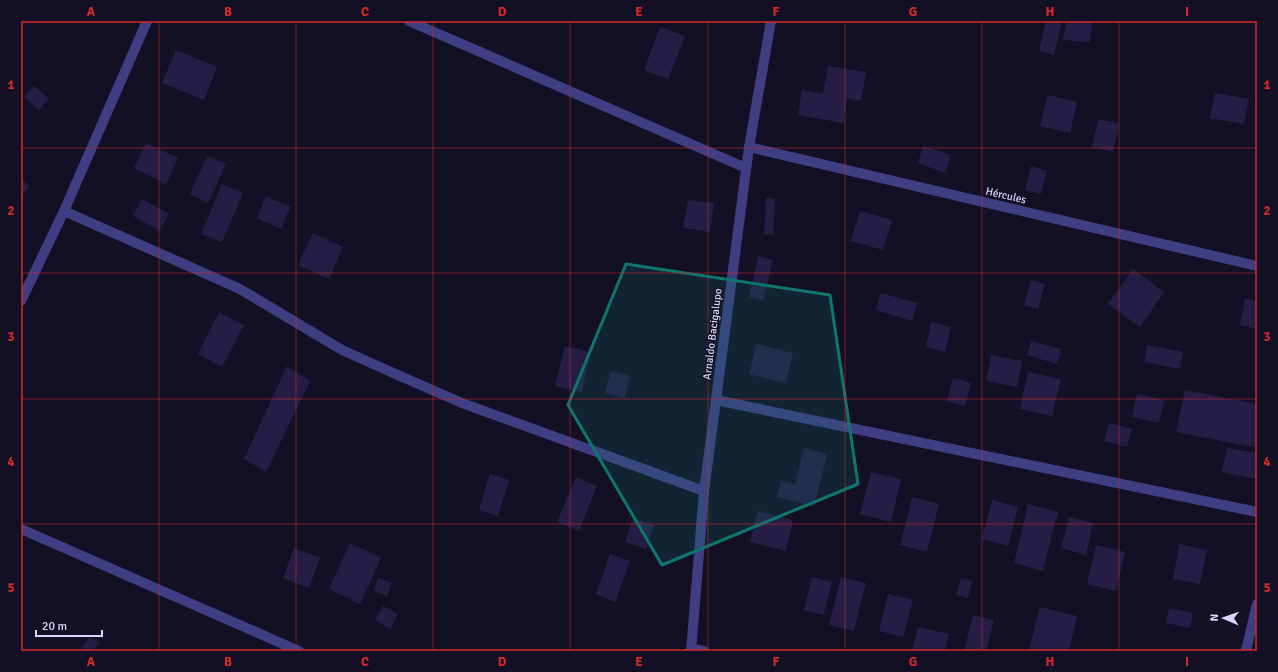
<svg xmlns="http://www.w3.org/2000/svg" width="1278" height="672" viewBox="0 0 1278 672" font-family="Signika,sans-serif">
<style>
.building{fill:#251d45}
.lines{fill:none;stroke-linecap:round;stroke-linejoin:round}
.minor{stroke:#3f3e82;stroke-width:10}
.tertiary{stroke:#3f3e82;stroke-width:10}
.marked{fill:#0f766e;fill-opacity:0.2;stroke:#0f766e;stroke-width:3;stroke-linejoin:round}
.grid{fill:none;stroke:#d62828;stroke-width:1;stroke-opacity:0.55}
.labels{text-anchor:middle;stroke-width:3;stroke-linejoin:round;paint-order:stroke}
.street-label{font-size:11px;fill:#dad7fd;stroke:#131025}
.neatline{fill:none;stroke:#d62828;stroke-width:1.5}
.grid-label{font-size:13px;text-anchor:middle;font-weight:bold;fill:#d62828}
</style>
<rect width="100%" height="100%" fill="#131025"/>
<!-- building -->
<g class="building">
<path d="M1046 21H1062L1054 55 1039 51Z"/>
<path d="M1066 21H1092L1090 42 1063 40Z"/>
<path d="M660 27 685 36 668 79 644 70Z"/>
<path d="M176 50 217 67 204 100 162 83Z"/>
<path d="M828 66 866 72 861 101 847 98 843 123 798 115 802 90 823 94Z"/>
<path d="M34 86 49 98 39 110 24 97Z"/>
<path d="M1215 93 1249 99 1244 124 1210 118Z"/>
<path d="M1048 95 1077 102 1070 133 1040 126Z"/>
<path d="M1098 119 1119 123 1113 152 1092 147Z"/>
<path d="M146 143 178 158 166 184 134 168Z"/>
<path d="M923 146 951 155 945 173 918 163Z"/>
<path d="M207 156 226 164 208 203 190 194Z"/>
<path d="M1031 166 1047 171 1041 194 1025 190Z"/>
<path d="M21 179 29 186 21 196Z"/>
<path d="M222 184 243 193 222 242 201 234Z"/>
<path d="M266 196 290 207 281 229 257 218Z"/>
<path d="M766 198 775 199 773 235 764 234Z"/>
<path d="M142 199 169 214 160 231 133 216Z"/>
<path d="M688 200 714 203 710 232 683 228Z"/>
<path d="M860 211 892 220 883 250 851 241Z"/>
<path d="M313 233 343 247 329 279 298 265Z"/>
<path d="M758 256 773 260 763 300 749 297Z"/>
<path d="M1133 269 1164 292 1140 327 1108 304Z"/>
<path d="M1031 280 1045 284 1038 309 1024 305Z"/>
<path d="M881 293 917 303 912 321 876 310Z"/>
<path d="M1245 298 1257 301V329L1240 325Z"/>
<path d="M219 312 244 325 222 367 198 354Z"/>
<path d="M931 322 951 327 945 352 926 347Z"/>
<path d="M1031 341 1061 349 1057 364 1027 355Z"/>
<path d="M756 344 793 353 786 383 749 374Z"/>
<path d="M1147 345 1183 352 1180 369 1144 362Z"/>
<path d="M565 346 591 352 581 393 555 386Z"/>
<path d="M991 355 1022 361 1017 387 986 381Z"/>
<path d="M287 366 310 381 266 472 244 459Z"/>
<path d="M611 371 630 376 625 398 605 393Z"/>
<path d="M1028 372 1061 379 1052 416 1020 409Z"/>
<path d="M953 378 971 383 965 406 947 401Z"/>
<path d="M1185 390 1257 404V448L1176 432Z"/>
<path d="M1137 394 1164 400 1159 423 1132 417Z"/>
<path d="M1109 423 1132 429 1127 447 1104 441Z"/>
<path d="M804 448 827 454 814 506 777 497 781 481 795 484Z"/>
<path d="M1227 448 1257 453 1256 479 1222 472Z"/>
<path d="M871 472 901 479 891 522 860 514Z"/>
<path d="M490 474 509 480 498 516 479 510Z"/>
<path d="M576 477 597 486 579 531 557 522Z"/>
<path d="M912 497 939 504 927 552 900 545Z"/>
<path d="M992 500 1018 507 1008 546 982 539Z"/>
<path d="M1028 504 1058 512 1043 571 1014 563Z"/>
<path d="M758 511 793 520 786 551 750 542Z"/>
<path d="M1069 517 1093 523 1086 555 1061 548Z"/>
<path d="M633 518 654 525 646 549 625 542Z"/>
<path d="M350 543 381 558 360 604 329 589Z"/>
<path d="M1179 544 1207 550 1200 584 1173 579Z"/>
<path d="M1096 545 1125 552 1116 591 1087 584Z"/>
<path d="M294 548 320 558 309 588 283 578Z"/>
<path d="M610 554 630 561 615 602 596 594Z"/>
<path d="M812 577 832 582 824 615 804 610Z"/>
<path d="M841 577 866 583 854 631 829 625Z"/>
<path d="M378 578 392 583 387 596 374 591Z"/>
<path d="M961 578 972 581 968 598 956 595Z"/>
<path d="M888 594 913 600 903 637 879 631Z"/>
<path d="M383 606 398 614 390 629 375 620Z"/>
<path d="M1040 607 1077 616 1069 651H1029Z"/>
<path d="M1169 608 1193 613 1190 628 1166 623Z"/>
<path d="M973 615 994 620 986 651H964Z"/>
<path d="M918 627 949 634 945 651H912Z"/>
<path d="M89 637 99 642 93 651H80Z"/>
</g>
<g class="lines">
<!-- minor -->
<g class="minor">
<path d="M409 21 746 168"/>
<path d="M749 147 1257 266"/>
<path d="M64 211 240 289 342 350 391 372 462 403 704 491"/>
<path d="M21 301 64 211 147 21"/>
<path d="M716 400 1257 512"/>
<path d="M21 529 299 651"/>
<path d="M691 648 704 651"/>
<path d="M1246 651 1257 604"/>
</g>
<!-- tertiary -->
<path class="tertiary" d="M691 651 704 491 716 400 749 147 771 21"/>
</g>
<!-- marked area -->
<path class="marked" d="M626 264 830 295 858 484 662 565 568 405Z"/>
<!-- grid -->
<path class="grid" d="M159 21V651M296 21V651M433 21V651M570 21V651M708 21V651M845 21V651M982 21V651M1119 21V651M21 148H1257M21 273H1257M21 399H1257M21 524H1257"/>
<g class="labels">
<!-- street labels -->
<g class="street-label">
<text transform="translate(1006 195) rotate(13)" y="4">Hércules</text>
<text transform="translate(712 334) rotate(-83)" y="4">Arnaldo Bacigalupo</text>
</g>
</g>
<!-- border -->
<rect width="1278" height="672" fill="none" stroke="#131025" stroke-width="44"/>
<!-- north arrow -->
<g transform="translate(1224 618) rotate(272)" stroke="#131025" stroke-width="3" paint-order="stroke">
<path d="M0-3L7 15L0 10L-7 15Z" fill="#dad7fd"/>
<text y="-6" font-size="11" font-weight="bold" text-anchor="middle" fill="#dad7fd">N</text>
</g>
<!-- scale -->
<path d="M36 630v6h66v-6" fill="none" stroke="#dad7fd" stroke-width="2"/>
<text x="42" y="630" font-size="12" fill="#dad7fd" stroke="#131025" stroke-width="3" paint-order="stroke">20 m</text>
<rect x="22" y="22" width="1234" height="628" class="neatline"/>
<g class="grid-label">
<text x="91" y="16">A</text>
<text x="228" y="16">B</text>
<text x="365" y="16">C</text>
<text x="502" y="16">D</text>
<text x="639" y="16">E</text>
<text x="776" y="16">F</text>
<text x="913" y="16">G</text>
<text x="1050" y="16">H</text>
<text x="1187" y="16">I</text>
<text x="11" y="89">1</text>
<text x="1267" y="89">1</text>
<text x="11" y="215">2</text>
<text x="1267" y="215">2</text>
<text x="11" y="341">3</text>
<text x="1267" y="341">3</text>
<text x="11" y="466">4</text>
<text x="1267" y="466">4</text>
<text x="11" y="592">5</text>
<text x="1267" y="592">5</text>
<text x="91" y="666">A</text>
<text x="228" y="666">B</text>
<text x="365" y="666">C</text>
<text x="502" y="666">D</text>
<text x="639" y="666">E</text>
<text x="776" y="666">F</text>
<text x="913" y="666">G</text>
<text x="1050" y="666">H</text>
<text x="1187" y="666">I</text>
</g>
</svg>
